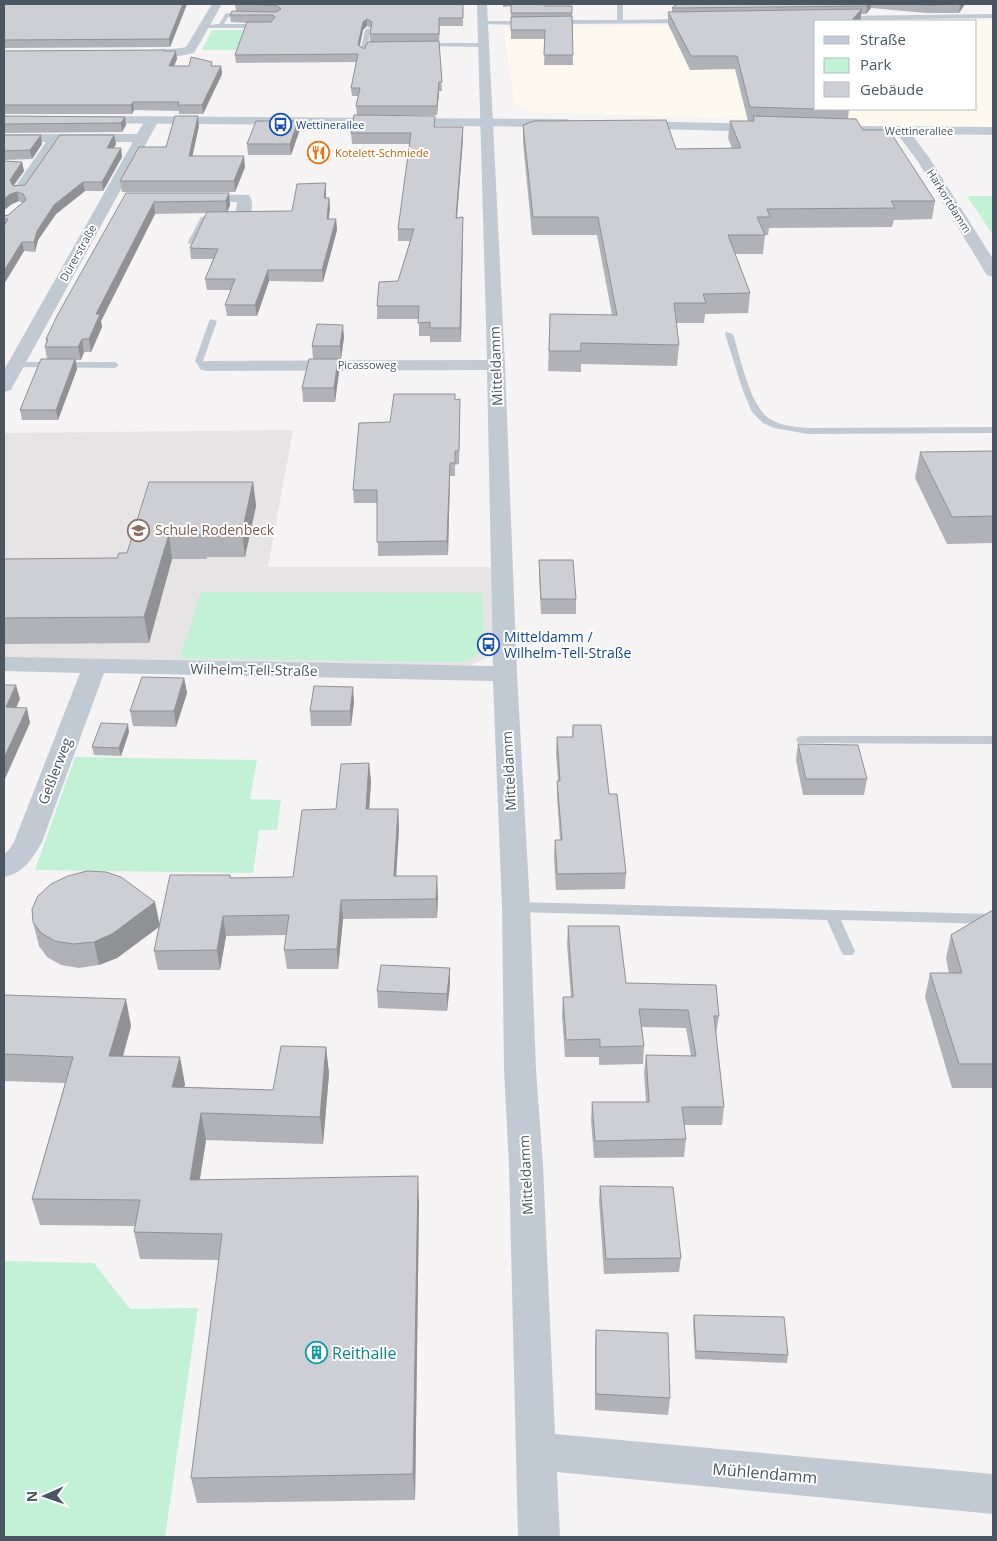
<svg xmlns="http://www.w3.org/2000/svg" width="997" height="1541" viewBox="0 0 997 1541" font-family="'Open Sans',sans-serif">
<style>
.commercial{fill:#fdf9ef}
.education{fill:#e6e4e5}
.green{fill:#c3f1d5}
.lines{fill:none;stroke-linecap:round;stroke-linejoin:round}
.lane{fill:#c1cad2;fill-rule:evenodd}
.street{fill:#c1cad2;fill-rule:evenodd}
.secondary{fill:#c1cbd6;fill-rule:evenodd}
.wall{fill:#b0b2b7;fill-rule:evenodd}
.shaded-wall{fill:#909195}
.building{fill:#cdcfd5;stroke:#909195}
.labels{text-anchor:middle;stroke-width:4;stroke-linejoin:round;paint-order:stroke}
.far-transit-label{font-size:11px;fill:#164399;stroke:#fff;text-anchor:start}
.far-street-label{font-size:11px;fill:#4a5661;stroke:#fff}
.far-food-label{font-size:11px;fill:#c56008;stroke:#fff;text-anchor:start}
.street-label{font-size:14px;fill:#4a5661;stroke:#fff}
.education-label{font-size:14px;fill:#785e54;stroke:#fff;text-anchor:start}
.transit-label{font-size:14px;fill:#164399;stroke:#fff;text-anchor:start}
.near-culture-label{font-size:16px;fill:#0d838f;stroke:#fff;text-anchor:start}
.near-street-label{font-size:16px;fill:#4a5661;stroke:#fff}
</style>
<rect width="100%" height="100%" fill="#f5f3f3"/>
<!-- commercial -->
<path class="commercial" d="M954 21H993V127L915 128 687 117 534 112 514 103 503 28 816 23V109H976V21Z"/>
<!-- education -->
<path class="education" d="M293 430 268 567H491L493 647 486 658 471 665 456 667 4 658V433Z"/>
<!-- green -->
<g class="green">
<path d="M212 30H261L253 50H202Z"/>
<path d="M967 196H993V232H991Z"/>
<path d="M201 592 482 593 484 647C477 657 471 659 459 662L180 658Z"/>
<path d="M75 757 257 760 250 799 281 800 277 830H259L253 873 35 870Z"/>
<path d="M4 1261 94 1263 130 1309 198 1308 165 1537H4Z"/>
</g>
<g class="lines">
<!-- lane -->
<g class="lane">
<path d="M617 4H623V20L683 19 686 21 683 23 556 24 553 22 556 20H617Z"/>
<path d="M226 13 250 16 247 18 228 17 224 24H261L264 26 261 28H204L201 26 219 24Z"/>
<path d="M993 14V18L843 20 840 18 843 16Z"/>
<path d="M483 21H526L529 23 526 25 481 24Z"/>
<path d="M368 28 371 30 366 53 363 55 360 53 365 30Z"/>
<path d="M424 43H484L487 45 484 47 422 46Z"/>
<path d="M221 214H224V218L207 221 195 244H189L188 242 201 217Z"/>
<path d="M210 319 217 321 203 361 211 366 207 369 198 365 195 361Z"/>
<path d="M726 332 733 334C740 356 750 407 770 419 781 426 795 427 808 428L993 427V433L808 434 774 428 763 423 752 412 743 391 725 334Z"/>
<path d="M15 362H115L119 365 115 368 12 367 11 365Z"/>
<path d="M802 736H993V744L798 743 796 740 798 737Z"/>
<path d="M516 902 993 914V924L841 920 855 951 853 955H843L841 951 827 920 516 912 511 910 509 907 511 904Z"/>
</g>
<!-- street -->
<g class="street">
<path d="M212 4H222L194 53C181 56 143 63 134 54 139 49 175 50 186 47Z"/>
<path d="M477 4H487L505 365 517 674 530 907 536 1070 543 1165 555 1434 993 1474V1514L557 1472 560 1537H518L509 1165 504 1070 502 907 493 681 104 673 42 842C32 859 24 873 4 877V854L9 850 14 842 80 673 4 671V657L493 666 487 370 207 371 201 370 198 366 201 362 207 361 487 360Z"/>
<path d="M152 116 159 120 13 386 11 390 4 392V370L133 142H60L25 193H15L13 190 46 142H4V134H137L147 117Z"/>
<path d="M902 127 907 128 930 159 993 259V277L987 275 985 272 917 160 895 131Z"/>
<path d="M194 194 249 195C253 200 253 210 249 215H239L236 212 237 202 189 201 187 198 189 195Z"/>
</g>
<!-- secondary -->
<g class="secondary">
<path d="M88 116 567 119 574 123 567 127 83 123 81 120 83 117Z"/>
<path d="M630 121 767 124 774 128 767 132 625 128 623 125 625 122Z"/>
<path d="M853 126 993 127V135L848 133 846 130 848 127Z"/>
</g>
</g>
<!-- wall -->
<g class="wall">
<path d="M4 4H193H187L170 47 4 48Z"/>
<path d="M223 4H463V26H440L439 42 442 91H439L437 115H357L356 106 358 96H352L351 88 356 62 236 63 235 55 247 23 231 22 230 15 236 11 235 4ZM367 26 371 28 370 34V42L364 49 360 46 363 30Z"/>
<path d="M503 4H544V6H572L573 65H544L545 39H511V6L503 7Z"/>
<path d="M677 4H965L959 13H927L871 8 866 14H861L860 21H816V109H849L848 119 863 130 935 201 932 219 894 220 892 227 769 228 768 235H765L763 254H735L750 293 748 313 705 314 704 323H676L679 345 677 366 581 364V372L548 371 550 314 612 315 597 235H532L523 142V125L676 149 732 148 728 138 730 121H748L735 69 690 70 668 24V12H672V8Z"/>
<path d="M165 50V51L177 59 174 66H189L212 62V66H221L222 74 203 114H179V111L134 110 132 114H4V51Z"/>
<path d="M4 116 125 117 126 125 122 132 4 133Z"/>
<path d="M298 121 299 132 291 155H248L247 144Z"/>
<path d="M199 126 192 156 245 167 235 192H122L120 181 166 147Z"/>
<path d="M436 127H463V138L457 217H463L461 342H430V336H419V319H377V306L398 281 410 241H398V229L410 144H352L351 133Z"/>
<path d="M4 135 42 144 32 159 4 160Z"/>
<path d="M114 135 116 144 114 148H121L122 157 103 191H85L56 214 38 240 35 252 24 251 4 284V216L8 215 22 203 19 201 12 204 4 210V161L22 162 24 171 14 185H25Z"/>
<path d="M126 193H229L230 205 227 212 292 211 326 194V198H329L330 208 329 219H336L337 230 323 282 269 281 257 316H227L225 305 231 290H207L205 279 213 259H191L190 248 207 213 155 214 101 321 102 327 91 352H84L81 360H76L77 369 58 420H22L20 410 47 359 45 347 46 343V339Z"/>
<path d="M344 337 341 359H313L312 346Z"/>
<path d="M338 359 339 372 335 402H303L302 388Z"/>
<path d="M455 400 460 412 459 464 455 465V476H450L448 555 378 556 377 503H354L353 490 390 422Z"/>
<path d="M993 451V543L947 544 915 478 920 452Z"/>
<path d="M253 482 256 506 245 557H207V559H172L149 643 4 644V559L117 558Z"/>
<path d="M539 560 576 599V614H541L539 575Z"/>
<path d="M184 678 187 693 176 727 133 726 130 711Z"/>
<path d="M354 702 351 726H311L310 711Z"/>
<path d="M573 725 609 794 626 873 625 889 556 890 554 856 555 840H560L557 797V781H558L556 753 557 737H572Z"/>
<path d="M129 732 121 756 94 755 92 747Z"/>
<path d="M798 744 867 779 864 795H803L796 760Z"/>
<path d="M369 763 371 782 369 809H398L399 828 396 876 438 895 437 918 343 919 338 969H287L284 950 286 935 226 936 220 970H158L154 951 159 927 117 958 99 965 79 968 61 965 47 957 39 946 33 922 159 925 230 875 231 878 293 877 336 809Z"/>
<path d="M993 910V1088H952L925 997 930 973H949L946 958 951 935Z"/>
<path d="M568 926 626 983 719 1016 716 1034 724 1107 722 1125H684L686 1139 684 1157 594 1158 591 1120 592 1102H646L644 1073 646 1055 691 1056 686 1028 642 1027 644 1046 643 1064 599 1065V1057H565L562 1015 563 997H571L567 944Z"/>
<path d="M450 968V984L447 1011 378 1008 377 991Z"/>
<path d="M4 995 131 1026 123 1057 185 1084 184 1087 273 1090 326 1047 329 1074 323 1144 206 1140 200 1180 419 1203 415 1500 197 1503 191 1478 219 1260 140 1259 134 1232 135 1226 40 1225 32 1199 65 1083 4 1081Z"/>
<path d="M600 1186 681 1258 679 1272 604 1274 599 1201Z"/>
<path d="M694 1315 788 1355 787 1363 695 1359 693 1323Z"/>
<path d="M596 1330 670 1398 668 1415 595 1410V1346Z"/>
</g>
<!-- shaded-wall -->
<g class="shaded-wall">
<path d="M183 4H193H187L170 47 169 39Z"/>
<path d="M869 4H871V8L866 14 867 6Z"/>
<path d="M960 4H965L959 13Z"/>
<path d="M862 9 860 21H851Z"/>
<path d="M367 19V26L363 30 358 53V45L363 22Z"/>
<path d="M176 51 177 59 170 74 169 66Z"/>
<path d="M221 66 222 74 203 114 202 105Z"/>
<path d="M439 82V91L437 115V106Z"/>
<path d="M133 102 134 110 132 114 131 105Z"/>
<path d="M198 116 199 126 190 167 189 156Z"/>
<path d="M125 117 126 125 122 132 121 123Z"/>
<path d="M298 121 299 132 291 155 290 144Z"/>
<path d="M463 127V138L456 230V218Z"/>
<path d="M41 135 42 144 32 159 30 150Z"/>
<path d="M114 135 116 144 109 157 107 148Z"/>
<path d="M121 148 122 157 103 191 102 182Z"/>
<path d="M244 156 245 167 235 192 234 181Z"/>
<path d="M22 162 24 171 11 189 10 180Z"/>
<path d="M83 182 85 191 56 214 38 240 35 252 34 242 37 231 54 205Z"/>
<path d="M326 183V194L325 208 324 198Z"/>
<path d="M17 192 19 201 12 204 4 210V199L10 194Z"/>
<path d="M229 193 230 205 227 213 226 201Z"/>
<path d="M329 198 330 208 327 230V219Z"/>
<path d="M154 202 155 214 101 321 102 327 91 352 89 339 96 314Z"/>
<path d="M463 217V230L461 342 460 328Z"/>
<path d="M336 219 337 230 323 282 322 270Z"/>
<path d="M22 242 24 251 4 284V271Z"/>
<path d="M268 270 269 281 257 316 255 305Z"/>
<path d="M343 325 344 337 341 359 340 346Z"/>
<path d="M82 339 84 352 81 360 78 347Z"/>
<path d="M75 359 77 369 58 420 56 410Z"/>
<path d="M338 359 339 372 335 402 334 388Z"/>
<path d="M450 463V476L448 555 447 541Z"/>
<path d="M253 482 256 506 245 557 242 532Z"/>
<path d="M169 534 172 559 149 643 144 617Z"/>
<path d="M184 678 187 693 176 727 174 711Z"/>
<path d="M16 685 20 699 10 722 6 707Z"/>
<path d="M353 687 354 702 351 726 350 711Z"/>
<path d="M27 708 30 723 4 781V758Z"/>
<path d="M128 724 129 732 121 756 119 748Z"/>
<path d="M369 763 371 782 368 828 366 809Z"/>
<path d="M398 809 399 828 395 896 394 876Z"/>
<path d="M437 876 438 895 437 918 436 899Z"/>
<path d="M341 900 343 919 338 969 337 949Z"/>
<path d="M155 902 160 926 117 958 99 965 94 942Z"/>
<path d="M223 916 226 936 220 970 217 950Z"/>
<path d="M450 968V984L447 1011V994Z"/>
<path d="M126 999 131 1026 115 1083 109 1056Z"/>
<path d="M326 1047 329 1074 323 1144 320 1117Z"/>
<path d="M180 1057 185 1084 178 1114 172 1087Z"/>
<path d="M201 1113 206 1140 195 1207 190 1180Z"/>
<path d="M418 1176 419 1203 415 1500 413 1474Z"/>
</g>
<!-- building -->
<g class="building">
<path d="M4 4H183L169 39 4 40Z"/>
<path d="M235 4H463V18H439V34H370L372 22 367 19 363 22 358 45 364 49 368 42 439 41 442 82H439L437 106H356L360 88H351L358 54 235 55 247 22H271L275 17 273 15H230L232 11 276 12 281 9 276 5Z"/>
<path d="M511 4H544V6H572V13H511Z"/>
<path d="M677 4H869L867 6 672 8Z"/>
<path d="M917 4H960L928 5Z"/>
<path d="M862 9 851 21H816V109L750 107 737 56H691L668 12Z"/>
<path d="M572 16 573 55H544L545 30H511V17Z"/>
<path d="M165 50 164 51H176L169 66H189L191 57 212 62 211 66H221L202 105H178L179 102H133L131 105H4V51Z"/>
<path d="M354 115 435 116 434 127H463L456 218 463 217 460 328H430V322L418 323 419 306H377L379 282 398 281 414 229H398L411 133H351Z"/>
<path d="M4 116 125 117 121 123 4 124Z"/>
<path d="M175 116H198L189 156H244L234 181H120L139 147H166Z"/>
<path d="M753 116 856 119 863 130H889L935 201H891L895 208 767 209 770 217H757L765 235H728L750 293 703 294 706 303H674L679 345 581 343V351H549L550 314 617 315 598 217H533L523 125 534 121 666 120 676 149 741 148 730 121H754Z"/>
<path d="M256 121H298L290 144H247Z"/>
<path d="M4 135H41L30 150 4 151Z"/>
<path d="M60 135H114L107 148H121L102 182H83L54 205 37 231 34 242H22L4 271V226L8 219H4V216L8 215 26 200 23 194 17 192 10 194 4 199V161L22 162 10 180 13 186 25 185Z"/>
<path d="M326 183 324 198H329L327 219H336L322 270H268L255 305H225L235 279H205L218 249 190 248 207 212 292 211 297 184Z"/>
<path d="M126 193H229L226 201 154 202 96 314H100L89 339H82L78 347H45L48 339H46L58 314Z"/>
<path d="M317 324 343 325 340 346H312Z"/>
<path d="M41 359H75L56 410H20Z"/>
<path d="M309 359H338L334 388H302Z"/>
<path d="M394 394H455V400L460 399 459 451H455V463H450L447 541 377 542V490H353L359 423 390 422Z"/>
<path d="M993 451V516L952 517 920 452Z"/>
<path d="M149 482H253L242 532H204V534H169L144 617 4 618V559L117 558 119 553H127Z"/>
<path d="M539 560H573L576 599H541Z"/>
<path d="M142 677 184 678 174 711H130Z"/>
<path d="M4 685H16L6 707 27 708 4 758Z"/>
<path d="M314 686 353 687 350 711H310Z"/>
<path d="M101 723 128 724 119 748 92 747Z"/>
<path d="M573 725H601L609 794H617L626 873 557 874 555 840H562L557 781H560L557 737H573Z"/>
<path d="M798 744 858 745 867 779H806Z"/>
<path d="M369 763 366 809H398L394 876H437L436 899 341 900 337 949 284 950 289 915 223 916 217 950 154 951 170 875H230V878L293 877 302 810 336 809 341 764Z"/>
<path d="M87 871 106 872 121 877 155 902 112 934 94 942 73 944 55 941 41 933 33 922 32 909 38 896 51 884 68 876Z"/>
<path d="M993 910V1064H959L930 973H962L951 935Z"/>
<path d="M568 926H619L626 983 716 985 719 1016H714L724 1107H682L686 1139 595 1141 592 1102H649L646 1055 696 1056 688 1010 639 1009 644 1046 600 1047V1039L566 1040 563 997H573Z"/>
<path d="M381 965 450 968 447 994 377 991Z"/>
<path d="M4 995 126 999 109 1056 180 1057 172 1087 273 1090 281 1046 326 1047 320 1117 201 1113 190 1180 418 1176 413 1474 191 1478 222 1234 134 1232 140 1200 32 1199 73 1057 4 1054Z"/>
<path d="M600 1186 673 1187 681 1258 606 1259Z"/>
<path d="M694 1315 784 1317 788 1355 696 1351Z"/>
<path d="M596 1330 668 1333 670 1398 596 1394Z"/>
</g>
<!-- icons -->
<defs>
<symbol id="bus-ring" viewBox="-11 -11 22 22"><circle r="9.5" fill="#fff" stroke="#1a4fb4" stroke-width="1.5"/><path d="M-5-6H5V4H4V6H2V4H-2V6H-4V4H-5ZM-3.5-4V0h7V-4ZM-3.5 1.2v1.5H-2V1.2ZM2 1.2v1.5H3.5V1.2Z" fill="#1a4fb4"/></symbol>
<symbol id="restaurant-ring" viewBox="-11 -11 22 22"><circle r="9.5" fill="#fff" stroke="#e8710a" stroke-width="1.5"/><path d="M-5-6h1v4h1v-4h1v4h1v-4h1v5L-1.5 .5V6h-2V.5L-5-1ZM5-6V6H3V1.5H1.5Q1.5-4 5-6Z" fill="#e8710a"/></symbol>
<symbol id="school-ring" viewBox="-11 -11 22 22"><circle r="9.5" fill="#fff" stroke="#8d6e63" stroke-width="1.5"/><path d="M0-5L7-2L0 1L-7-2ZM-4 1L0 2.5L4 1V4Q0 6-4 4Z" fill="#8d6e63"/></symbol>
<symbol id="building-ring" viewBox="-11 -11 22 22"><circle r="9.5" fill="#fff" stroke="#0f9aa8" stroke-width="1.5"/><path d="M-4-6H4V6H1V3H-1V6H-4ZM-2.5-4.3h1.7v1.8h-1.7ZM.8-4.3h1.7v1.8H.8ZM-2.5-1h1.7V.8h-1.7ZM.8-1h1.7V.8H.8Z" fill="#0f9aa8"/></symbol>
</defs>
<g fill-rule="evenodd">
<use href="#bus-ring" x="268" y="112" width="25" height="25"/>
<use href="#restaurant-ring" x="306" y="140" width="25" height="25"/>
<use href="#school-ring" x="126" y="518" width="25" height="25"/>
<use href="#bus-ring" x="476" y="632" width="25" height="25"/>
<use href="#building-ring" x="304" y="1340" width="25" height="25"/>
</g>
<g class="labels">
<!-- far-transit labels -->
<g class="far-transit-label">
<text x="296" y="129">Wettinerallee</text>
</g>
<!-- far-street labels -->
<g class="far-street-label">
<text x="919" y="135">Wettinerallee</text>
<text transform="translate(949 201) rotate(58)" y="4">Harkortdamm</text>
<text transform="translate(78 253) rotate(-61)" y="4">Dürerstraße</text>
<text x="367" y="369">Picassoweg</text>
</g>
<!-- far-food labels -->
<g class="far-food-label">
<text x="335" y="157">Kotelett-Schmiede</text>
</g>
<!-- street labels -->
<g class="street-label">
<text transform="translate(496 366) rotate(-92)" y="5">Mitteldamm</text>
<text transform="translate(254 670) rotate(1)" y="5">Wilhelm-Tell-Straße</text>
<text transform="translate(55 771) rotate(-69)" y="5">Geßlerweg</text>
<text transform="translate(509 771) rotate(-93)" y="5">Mitteldamm</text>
<text transform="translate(526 1175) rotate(-93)" y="5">Mitteldamm</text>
</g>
<!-- education labels -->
<g class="education-label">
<text x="155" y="535">Schule Rodenbeck</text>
</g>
<!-- transit labels -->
<g class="transit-label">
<text x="504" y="642">Mitteldamm /<tspan x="504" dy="16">Wilhelm-Tell-Straße</tspan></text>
</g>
<!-- near-culture labels -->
<g class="near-culture-label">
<text x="332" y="1359">Reithalle</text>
</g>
<!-- near-street labels -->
<g class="near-street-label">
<text transform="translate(765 1473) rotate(5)" y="6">Mühlendamm</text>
</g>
</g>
<!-- border -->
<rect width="997" height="1541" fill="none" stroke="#4a5661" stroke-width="10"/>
<!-- legend -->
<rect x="814" y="20" width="162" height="90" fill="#ffffff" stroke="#b7bbc0"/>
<rect x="824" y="36" width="25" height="8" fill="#c1cbd6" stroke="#b7bbc0"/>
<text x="860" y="45" font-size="15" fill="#4a5661">Straße</text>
<rect x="824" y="58" width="25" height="15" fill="#c3f1d5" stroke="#b7bbc0"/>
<text x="860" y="70" font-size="15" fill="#4a5661">Park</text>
<rect x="824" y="82" width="25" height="15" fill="#cdcfd5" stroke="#b7bbc0"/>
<text x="860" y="95" font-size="15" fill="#4a5661">Gebäude</text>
<!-- north arrow -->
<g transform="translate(45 1496) rotate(268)" stroke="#ffffff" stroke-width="4" paint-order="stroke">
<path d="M0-4L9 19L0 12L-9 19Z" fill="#4a5661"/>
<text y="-8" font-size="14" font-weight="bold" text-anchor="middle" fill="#4a5661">N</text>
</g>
</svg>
